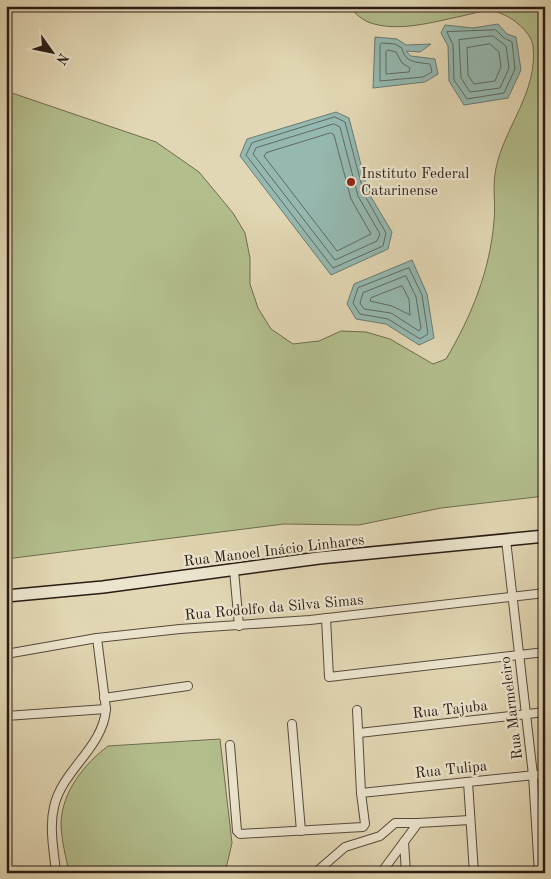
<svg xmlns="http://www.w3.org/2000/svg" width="551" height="879" viewBox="0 0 551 879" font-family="'Old Standard TT',serif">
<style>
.green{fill:#b3be8d;stroke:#6e6c50}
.water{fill:#95b9b1;stroke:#6a7a72}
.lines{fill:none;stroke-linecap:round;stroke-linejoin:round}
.shore{stroke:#5f6a62;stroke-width:1}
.street-casing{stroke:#574a3c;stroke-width:10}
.secondary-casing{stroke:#291b14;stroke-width:14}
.street{stroke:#ece5ce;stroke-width:8}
.secondary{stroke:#ece5ce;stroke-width:11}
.poi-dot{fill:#8f2418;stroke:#ece5ce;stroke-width:2}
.labels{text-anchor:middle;stroke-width:4.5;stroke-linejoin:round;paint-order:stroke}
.poi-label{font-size:15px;fill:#291b14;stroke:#ece5ce;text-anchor:start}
.street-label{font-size:15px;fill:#291b14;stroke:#ece5ce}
</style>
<rect width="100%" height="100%" fill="#e2d7b4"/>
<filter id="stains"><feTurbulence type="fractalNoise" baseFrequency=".004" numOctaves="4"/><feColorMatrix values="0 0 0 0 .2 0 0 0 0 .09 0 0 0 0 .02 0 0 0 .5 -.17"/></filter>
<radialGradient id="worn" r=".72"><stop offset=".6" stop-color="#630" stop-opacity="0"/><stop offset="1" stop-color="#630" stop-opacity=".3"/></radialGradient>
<!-- green -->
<g class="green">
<path d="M347 6H545V496L441 508 359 525 284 524 6 559V91L156 142 199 172 233 213 245 233 250 258V284L258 308 271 329 293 344 319 341 341 331 366 332 390 339 433 364 446 359C471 317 490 271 494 221 496 203 492 187 496 168 505 126 538 92 533 46 531 31 510 15 496 12 487 9 471 14 462 16 433 22 397 33 368 22 361 19 353 11 347 6Z"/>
<path d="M220 739 232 843 225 873H69C66 857 61 839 61 823 62 792 84 764 108 746Z"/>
</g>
<!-- water -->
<g class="water">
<path d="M498 24 507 34 516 37 521 70 508 98 464 105 449 81 448 46 441 33 445 25 473 28Z"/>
<path d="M375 37 397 39 406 45 431 44 420 52 406 51 411 56 435 59 438 74 425 82 373 88Z"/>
<path d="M336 112 349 118 368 192 392 232 388 249 331 275 240 156 247 139Z"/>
<path d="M412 260 427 294 434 338 419 345 386 324 356 319 347 304 354 284Z"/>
</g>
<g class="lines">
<!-- shore -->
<g class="shore">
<path d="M496 30 504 38 512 42 515 69 504 93 467 99 454 80 453 45 447 32Z"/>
<path d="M493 36 506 46 509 68 500 88 470 92 461 78 459 40Z"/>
<path d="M382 43 395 44 402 48C405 63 416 62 430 64L432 72 423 77 380 81V45Z"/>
<path d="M490 44 499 52 501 67 495 81 474 84 468 75 467 48Z"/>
<path d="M388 50 396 52 402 63 410 68 409 72 386 74V52Z"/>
<path d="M335 117 345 122 364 194 386 233 383 246 333 268 246 155 252 143Z"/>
<path d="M334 124 340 127 358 196 380 234 377 241 335 260 253 154 256 148Z"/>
<path d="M331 133 334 135 351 199 371 234 337 251 264 156 266 153Z"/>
<path d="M409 268 422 295 428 334 420 339 388 319 360 314 353 303 358 288Z"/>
<path d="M406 276 416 297 421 328 419 331 391 313 364 309 360 303 363 293Z"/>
<path d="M402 286 409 299 410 315 392 306 370 301 371 298Z"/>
</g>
<defs>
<g id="street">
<path d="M506 540 533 775 539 873"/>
<path d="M234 570 239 626"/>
<path d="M326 618 329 677 545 652"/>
<path d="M6 654 97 638 180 629 310 620 545 593"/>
<path d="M104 698 188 686"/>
<path d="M6 716 106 709"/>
<path d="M292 724 301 831"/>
<path d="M359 733 545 712"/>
<path d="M230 745 237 831 240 834 363 827 365 824 361 793 357 710"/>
<path d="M468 782 474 873"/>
<path d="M361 793 545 774"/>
<path d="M404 842 406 873"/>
<path d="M56 873C54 851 49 828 54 807 62 770 103 748 106 709L97 638"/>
<path d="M315 873 345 847 380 836 395 823H418"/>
<path d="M381 873 418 823 470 820"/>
</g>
<path id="secondary" d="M6 596 103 587 319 558 545 536"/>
</defs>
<!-- street casing -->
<use href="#street" class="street-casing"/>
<!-- secondary casing -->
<use href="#secondary" class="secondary-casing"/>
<!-- street -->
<use href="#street" class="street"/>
<!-- secondary -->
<use href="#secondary" class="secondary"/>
</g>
<!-- markers -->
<circle class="poi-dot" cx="351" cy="182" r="5"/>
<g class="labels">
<!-- poi labels -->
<g class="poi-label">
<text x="361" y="178">Instituto Federal<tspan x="361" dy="17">Catarinense</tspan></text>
</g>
<!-- street labels -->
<g class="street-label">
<text transform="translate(274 550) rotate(-7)" y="5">Rua Manoel Inácio Linhares</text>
<text transform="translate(274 607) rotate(-5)" y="5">Rua Rodolfo da Silva Simas</text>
<text transform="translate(511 708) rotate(-97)" y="5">Rua Marmeleiro</text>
<text transform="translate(450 709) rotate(-6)" y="5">Rua Tajuba</text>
<text transform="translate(451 769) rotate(-6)" y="5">Rua Tulipa</text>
</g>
</g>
<!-- margin -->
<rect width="551" height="879" fill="none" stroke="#e2d7b4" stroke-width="25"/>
<rect x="8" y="8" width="536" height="864" fill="none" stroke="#291b14" stroke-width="2.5"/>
<rect x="12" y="12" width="526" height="854" fill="none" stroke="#291b14"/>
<!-- north arrow -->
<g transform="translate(52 52) rotate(123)" stroke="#ece5ce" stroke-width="4" paint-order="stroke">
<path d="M0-4L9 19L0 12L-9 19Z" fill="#291b14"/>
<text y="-8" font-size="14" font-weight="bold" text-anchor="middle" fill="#291b14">N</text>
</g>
<rect width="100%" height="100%" filter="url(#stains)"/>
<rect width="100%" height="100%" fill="url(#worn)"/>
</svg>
